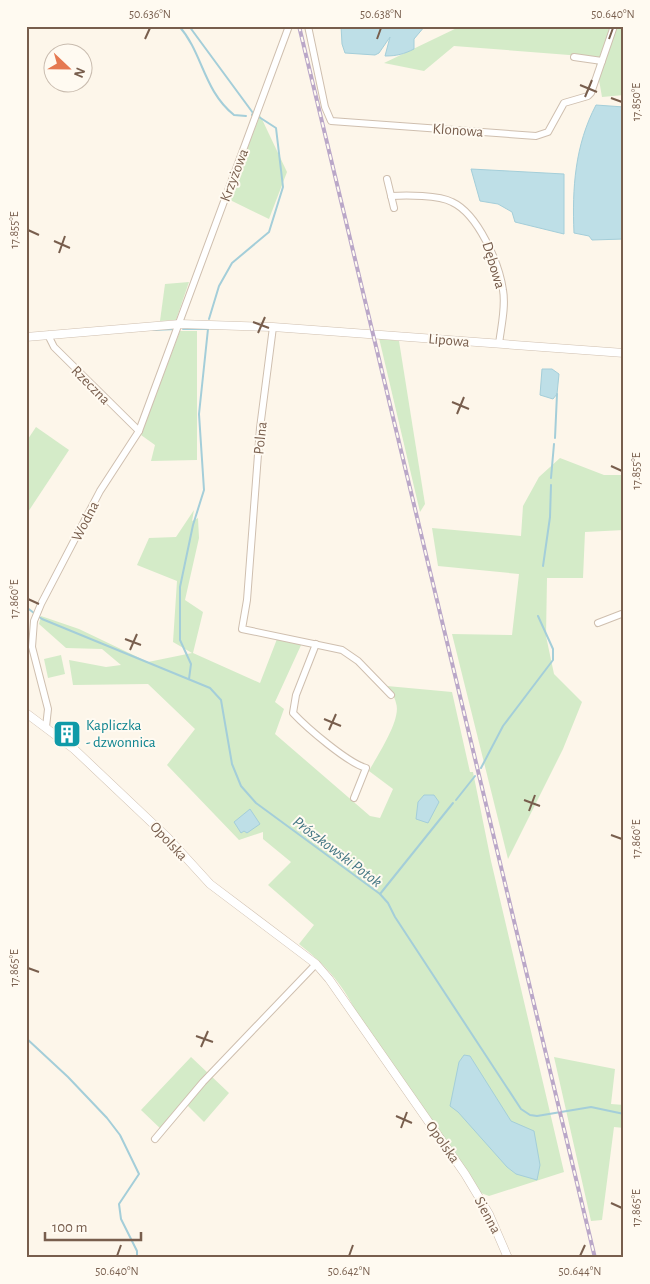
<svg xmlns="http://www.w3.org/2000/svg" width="650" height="1284" viewBox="0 0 650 1284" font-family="'Alegreya Sans',sans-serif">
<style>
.green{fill:#d4ebc8}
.water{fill:#bedfe7;stroke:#a4ced9}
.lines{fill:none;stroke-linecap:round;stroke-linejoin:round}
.stream{stroke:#a4ced9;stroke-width:2}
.minor-casing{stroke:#cfbfaf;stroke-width:8}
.tertiary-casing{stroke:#cfbfaf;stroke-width:9}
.minor{stroke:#fff;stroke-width:6}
.tertiary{stroke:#fff;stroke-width:8}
.rail-casing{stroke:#baa7c8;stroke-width:4}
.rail{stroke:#fffaf1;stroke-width:2;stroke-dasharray:5.5;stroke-linecap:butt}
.ticks{fill:none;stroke:#785e4d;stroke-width:2}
.labels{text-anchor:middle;stroke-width:4;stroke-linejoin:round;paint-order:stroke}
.street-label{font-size:15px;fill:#785e4d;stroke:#fffaf1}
.culture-label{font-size:15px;fill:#0d838f;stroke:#fffaf1;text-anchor:start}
.water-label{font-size:16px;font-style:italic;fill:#437684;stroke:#fffaf1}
.neatline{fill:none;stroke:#785e4d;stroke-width:2}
.ticks-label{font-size:12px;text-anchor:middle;fill:#785e4d}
</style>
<rect width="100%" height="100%" fill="#fdf6ea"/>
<!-- green -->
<g class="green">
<path d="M461 26H624V95L602 97 595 57 454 46 424 71 384 63Z"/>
<path d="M260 115 287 172 269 219 228 199Z"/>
<path d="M189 282 176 320 160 321 165 284Z"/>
<path d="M180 331H197V460L151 461 155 445 141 435Z"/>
<path d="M379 338 399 341 425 504 420 512Z"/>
<path d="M36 427 69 450 26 515V442Z"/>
<path d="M560 458 604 475H624V530L585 532 583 578H547L546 636 554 674 582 702 563 749 508 859 452 634 512 635 519 574 438 566 432 528 521 536 523 506 539 477Z"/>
<path d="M194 510 192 521 198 518 199 538 185 600 203 612 193 653 260 683 277 639 302 643 275 702 284 709 275 734 370 816 380 818 393 789 369 771C377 756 402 719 396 703 395 697 390 691 387 686L452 692 470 772H473L491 861 564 1172 489 1196 481 1193 364 1030C349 992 331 969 299 944L314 925 268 885 291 862 263 839V832L239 840 167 765 195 729 148 684 73 685 69 660 106 667 121 665 102 649 66 648 39 624 41 616 79 629 148 662 192 653 173 642 177 581 137 565 149 538 176 537Z"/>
<path d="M61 655 65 674 48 678 44 659Z"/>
<path d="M191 1057 229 1093 204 1122 187 1105 163 1131 141 1110Z"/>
<path d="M554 1057 615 1069 611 1104 624 1105V1128L614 1127 602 1220 591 1221Z"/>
</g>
<!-- water -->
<g class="water">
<path d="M341 26H425L414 39V49C404 54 397 56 385 56L390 37 379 53 375 55 345 53 342 44Z"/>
<path d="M596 105 624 107V239L592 240 589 236 574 233C572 188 575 145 596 105Z"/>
<path d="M471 169 564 174V234L515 222 512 212 498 204 480 201Z"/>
<path d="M542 369H552L559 374 557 394 553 399 540 395Z"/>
<path d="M424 795H434L439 802 428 823 416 819 418 802Z"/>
<path d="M250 809 260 824 247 833 244 831 241 833 234 822Z"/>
<path d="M464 1055 470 1056 511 1121 534 1131 540 1165 537 1180 516 1174 507 1167 458 1112 450 1106 459 1062Z"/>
</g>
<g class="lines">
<!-- stream -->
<g class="stream">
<path d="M179 26C203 53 203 90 234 115L246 116"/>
<path d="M189 26 253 113 252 115"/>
<path d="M209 319 219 286 232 263 269 232 283 187 276 128 259 117"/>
<path d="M183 329H208L199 414 204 490 193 525 180 587V640L191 664 189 679"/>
<path d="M153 330 176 329"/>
<path d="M555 438 557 394"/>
<path d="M551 478 554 444"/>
<path d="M543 566 550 517 551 485"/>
<path d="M26 607 42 619 210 688 221 700 232 764 241 786 256 803 380 894 388 903 395 917 521 1109 530 1115 537 1116 591 1107 624 1114"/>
<path d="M481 768 503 726 553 660V649L538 616"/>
<path d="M456 800 475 776"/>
<path d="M380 894 453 803"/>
<path d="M26 1038 68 1077 107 1118 120 1135 139 1174 119 1204 121 1219 137 1251V1258"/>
</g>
<defs>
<g id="minor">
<path d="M308 26 325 107 331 121 536 136 548 132 564 103 588 96 591 93 614 26"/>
<path d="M574 57 602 61"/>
<path d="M387 179 394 208"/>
<path d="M391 196C406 195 439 195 452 202 478 214 499 263 503 290 506 307 501 327 499 344"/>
<path d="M273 327 260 428 247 600 242 629 342 650 358 661 391 695"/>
<path d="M48 335 54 347 139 431"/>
<path d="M598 623 624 613"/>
<path d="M316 644 296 695 293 713C307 728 348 763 366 768L354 798"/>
<path d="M46 727 48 709 32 647 34 621 41 604 100 491 139 431 289 26"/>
<path d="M155 1139 203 1082 316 964"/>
</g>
<g id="tertiary">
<path d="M26 337 180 324 273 327 624 353"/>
<path d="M26 713 74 749 168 838 210 884 316 964 329 979 465 1174 489 1214 508 1258"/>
</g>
</defs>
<!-- minor casing -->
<use href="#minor" class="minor-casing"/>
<!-- tertiary casing -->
<use href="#tertiary" class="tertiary-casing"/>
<!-- minor -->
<use href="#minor" class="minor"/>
<!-- tertiary -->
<use href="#tertiary" class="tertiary"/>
<defs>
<path id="rail" d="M299 26 595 1258"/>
</defs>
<!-- rail casing -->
<use href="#rail" class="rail-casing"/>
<!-- rail -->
<use href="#rail" class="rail"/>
</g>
<!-- ticks -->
<path class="ticks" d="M145 39 150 28M377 39 381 28M609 39 613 28M580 85 597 92M585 97 592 80M611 98 622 102M28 230 39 235M54 241 70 248M59 253 65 236M253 322 269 328M258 333 265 317M452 402 469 409M457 414 464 397M611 466 622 471M28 599 39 604M125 639 141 645M130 650 137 634M324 719 341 726M329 730 336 714M524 800 540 806M529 811 535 795M611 835 622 839M28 968 39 972M196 1036 213 1042M201 1047 208 1031M396 1116 412 1123M401 1128 407 1112M611 1203 622 1208M117 1256 121 1245M349 1256 353 1245M580 1256 585 1245"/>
<!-- icons -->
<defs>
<symbol id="building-square" viewBox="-11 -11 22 22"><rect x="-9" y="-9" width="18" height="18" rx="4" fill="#0f9aa8" stroke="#fffaf1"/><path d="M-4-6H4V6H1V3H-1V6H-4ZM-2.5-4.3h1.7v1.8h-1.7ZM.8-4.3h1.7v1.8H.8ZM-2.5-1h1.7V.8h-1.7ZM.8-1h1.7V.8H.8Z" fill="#fff"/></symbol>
</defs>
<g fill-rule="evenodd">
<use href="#building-square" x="51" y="718" width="32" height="32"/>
</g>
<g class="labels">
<!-- street labels -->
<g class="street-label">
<text transform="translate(458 130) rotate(4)" y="5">Klonowa</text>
<text transform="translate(234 175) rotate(-69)" y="5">Krzyżowa</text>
<text transform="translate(494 265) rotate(73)" y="5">Dębowa</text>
<text transform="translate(449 340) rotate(5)" y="5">Lipowa</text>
<text transform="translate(91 385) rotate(45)" y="5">Rzeczna</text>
<text transform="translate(260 438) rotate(-84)" y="5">Polna</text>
<text transform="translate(85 521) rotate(-63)" y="5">Wodna</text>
<text transform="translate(169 841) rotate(47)" y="5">Opolska</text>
<text transform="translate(443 1142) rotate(55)" y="5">Opolska</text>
<text transform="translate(488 1215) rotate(62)" y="5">Sienna</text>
</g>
<!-- culture labels -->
<g class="culture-label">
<text x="86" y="730">Kapliczka<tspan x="86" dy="17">- dzwonnica</tspan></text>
</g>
<!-- water labels -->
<g class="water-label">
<text transform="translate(338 851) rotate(37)" y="6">Prószkowski Potok</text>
</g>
</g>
<!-- border -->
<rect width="650" height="1284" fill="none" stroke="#fffaf1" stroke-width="55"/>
<!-- north arrow -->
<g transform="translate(68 68) rotate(112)"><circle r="24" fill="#fffaf1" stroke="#c9bcaf"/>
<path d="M0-4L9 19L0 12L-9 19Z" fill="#e57951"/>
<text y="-8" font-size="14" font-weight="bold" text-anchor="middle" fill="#785e4d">N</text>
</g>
<!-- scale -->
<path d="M45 1232v8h96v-8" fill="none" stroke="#785e4d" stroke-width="2.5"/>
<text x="52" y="1232" font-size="15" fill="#785e4d" stroke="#fffaf1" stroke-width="4" paint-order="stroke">100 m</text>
<rect x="28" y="28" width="594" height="1228" class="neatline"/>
<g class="ticks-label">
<text x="150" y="18">50.636°N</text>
<text x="381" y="18">50.638°N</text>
<text x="613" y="18">50.640°N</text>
<text transform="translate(636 102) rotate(-90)" y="4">17.850°E</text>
<text transform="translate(14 230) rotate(-90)" y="4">17.855°E</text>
<text transform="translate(636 471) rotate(-90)" y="4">17.855°E</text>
<text transform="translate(14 599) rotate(-90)" y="4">17.860°E</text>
<text transform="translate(636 839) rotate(-90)" y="4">17.860°E</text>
<text transform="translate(14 968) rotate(-90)" y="4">17.865°E</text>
<text transform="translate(636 1208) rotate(-90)" y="4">17.865°E</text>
<text x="117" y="1275">50.640°N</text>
<text x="349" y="1275">50.642°N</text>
<text x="580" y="1275">50.644°N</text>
</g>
</svg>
